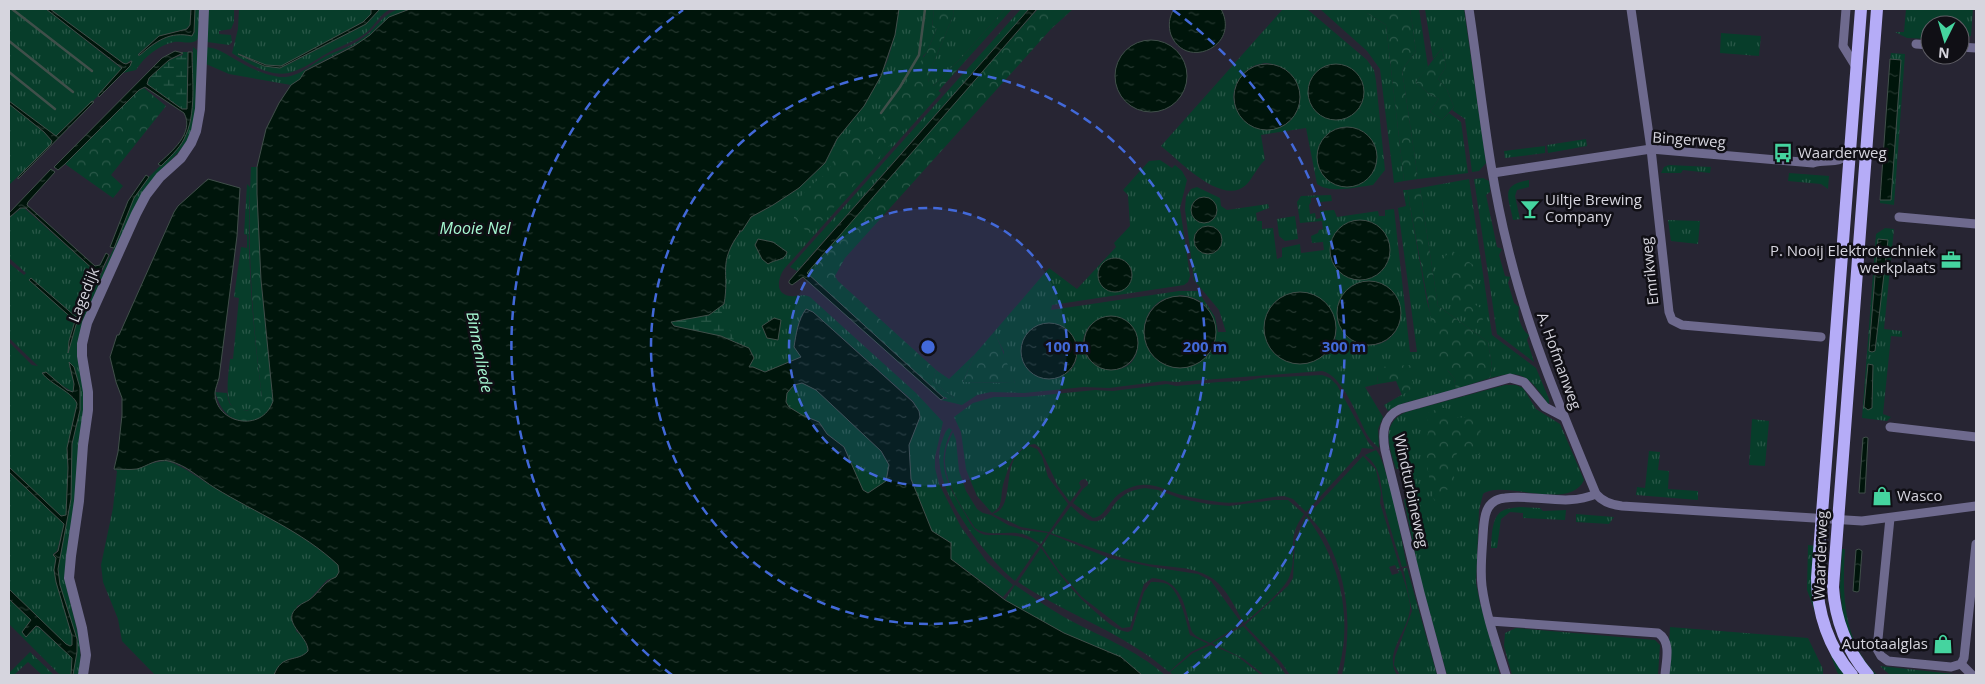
<svg xmlns="http://www.w3.org/2000/svg" width="1985" height="684" viewBox="0 0 1985 684" font-family="'Open Sans',sans-serif">
<style>
.grass{fill:url(#grass-tufts);fill-rule:evenodd}
.forest{fill:url(#forest-crowns)}
.wetland{fill:url(#wetland-marsh)}
.water{fill:url(#water-ripples);stroke:#404f4a;fill-rule:evenodd}
.lines{fill:none;stroke-linecap:round;stroke-linejoin:round}
.stream{stroke:#404f4a;stroke-width:2.5}
.minor{stroke:#6e6a8e;stroke-width:9}
.tertiary{stroke:#6e6a8e;stroke-width:10}
.primary{stroke:#b5acf7;stroke-width:12}
.ring{fill:none;stroke:#4269d9;stroke-width:2.5;stroke-dasharray:9 6}
.labels{text-anchor:middle;stroke-width:5;stroke-linejoin:round;paint-order:stroke}
.street-label{font-size:15px;fill:#d6d5de;stroke:#100f15}
.poi-label{font-size:15px;fill:#d6d5de;stroke:#100f15;text-anchor:start}
.water-label{font-size:16px;font-style:italic;fill:#a7f8d3;stroke:#100f15}
.centre{fill:#4269d9;stroke:#100f15;stroke-width:2.5}
.ring-label{font-size:15px;text-anchor:middle;font-weight:bold;fill:#4269d9;stroke:#100f15;stroke-width:5;stroke-linejoin:round;paint-order:stroke}
</style>
<defs>
<pattern id="grass-tufts" width="24" height="20" patternUnits="userSpaceOnUse" patternTransform="scale(1.25)"><rect width="24" height="20" fill="#073d2a"/><path d="M3 7l-1-3M5 7V3M7 7l1-3M15 17l-1-3M17 17v-4M19 17l1-3" fill="none" stroke="#2a5848"/></pattern>
<pattern id="forest-crowns" width="20" height="18" patternUnits="userSpaceOnUse" patternTransform="scale(1.25)"><rect width="20" height="18" fill="#073d2a"/><path d="M2 6a3 3 0 1 1 6 0M12 15a3 3 0 1 1 6 0" fill="none" stroke="#2a5848"/></pattern>
<pattern id="wetland-marsh" width="20" height="14" patternUnits="userSpaceOnUse" patternTransform="scale(1.25)"><rect width="20" height="14" fill="#073d2a"/><path d="M1 5h8M5 5V1M11 12h8M15 12V8" fill="none" stroke="#2a5848"/></pattern>
<pattern id="water-ripples" width="26" height="14" patternUnits="userSpaceOnUse" patternTransform="scale(1.25)"><rect width="26" height="14" fill="#00150b"/><path d="M2 4q2-2 4 0t4 0M15 11q2-2 4 0t4 0" fill="none" stroke="#24362e"/></pattern>
</defs>
<rect width="100%" height="100%" fill="#272533"/>
<!-- grass -->
<g class="grass">
<path d="M9 9H46L122 69 98 96 58 136 52 135 9 101Z"/>
<path d="M50 9H191L190 25 186 29 159 36 138 54 139 56C156 42 169 31 192 35L195 32 193 30 195 9H200C200 17 202 34 197 40 192 45 179 41 174 42 159 45 144 57 136 70L123 73 130 66 131 60 126 64 123 63Z"/>
<path d="M208 9H234V22L231 29 219 31V34L231 35 232 42 229 45 207 42Z"/>
<path d="M239 9H371V14L363 22 281 66 266 65 240 54C252 63 270 70 285 66L355 30 366 24 380 9H391C380 14 376 24 367 32 355 42 339 46 326 54 315 60 305 68 292 72 273 79 247 63 232 53L238 29Z"/>
<path d="M399 9H410L389 17 364 40 307 69 300 79 291 85 229 74 206 64V47C219 48 227 55 238 61 250 68 267 76 281 77 298 78 312 64 326 56 339 50 352 46 364 37 378 27 381 15 399 9Z"/>
<path d="M899 9H934L932 27 937 28 927 52 923 56 928 82 931 69 954 14 953 9H1005L963 56 933 86 932 85 941 93 785 268C778 277 774 294 790 296 798 297 803 293 810 297L916 393 943 422 935 457V468L939 484 961 527 987 562 1013 585 1003 597 951 559V543L932 531 911 479 909 445 920 417 919 411 913 401 813 312 806 309C798 320 796 334 794 347L802 357 765 372 753 367H749L680 327 673 325 726 288 724 278 726 257 731 245 751 217 773 205 798 188 825 163 837 139 864 106 881 76 888 59 895 35ZM758 239C775 243 777 241 783 259L774 260Z"/>
<path d="M1021 9H1029L797 271 790 267Z"/>
<path d="M1283 9H1307L1367 60 1374 70 1376 81 1385 170 1373 185C1356 187 1331 194 1317 184L1306 128 1261 135 1265 160C1257 167 1253 178 1246 185 1222 207 1179 160 1161 146ZM1265 63C1292 64 1311 94 1293 117 1269 149 1218 115 1238 81 1244 70 1252 65 1265 63ZM1339 64 1352 69 1363 84 1358 109C1336 131 1298 112 1313 83 1319 69 1324 66 1339 64ZM1350 127C1400 139 1370 205 1332 182 1324 177 1320 169 1318 160 1324 140 1326 128 1350 127Z"/>
<path d="M1320 9H1367V13L1386 25 1404 181 1394 183 1380 69 1367 51Z"/>
<path d="M1410 9H1419L1428 67 1416 82 1428 93 1439 99 1430 112 1442 120 1449 113 1461 122 1468 173 1418 179 1402 70 1416 51Z"/>
<path d="M1425 9H1464L1486 163 1479 171 1472 172 1465 119 1452 110 1454 107 1447 90 1438 79 1446 67 1442 48 1433 59Z"/>
<path d="M1906 9H1973L1971 36 1960 39V25H1930V39L1907 38 1895 32H1904Z"/>
<path d="M1721 33 1761 36 1759 56 1720 53Z"/>
<path d="M193 47 197 50C197 71 200 112 192 131 186 146 173 158 161 170L84 318V412L66 579C66 590 70 599 72 610 78 631 83 653 79 675H73L77 652V639L60 585 58 569 71 499 72 444 80 410V388L69 365 74 384 73 392 43 374C51 383 74 394 77 404L67 448 68 468 66 515 63 517 45 502 9 467V342L32 365 38 366 9 338V263L24 275 26 273 9 258V218L23 207 96 272V277L76 317 31 278 29 280 75 321 69 341 68 353 76 325 114 248 134 198 149 177 174 152 183 141 188 130 191 102Z"/>
<path d="M1891 53 1905 54 1894 205 1880 203V200H1891L1901 60 1890 59Z"/>
<path d="M9 104 44 132 52 141 51 144 9 185Z"/>
<path d="M1586 139 1587 146 1548 153 1547 145Z"/>
<path d="M1545 146V153L1505 158 1504 151Z"/>
<path d="M1160 160 1172 168 1175 165 1182 171 1187 180 1180 208 1190 276 1188 282 1184 285 1052 305 1051 310 1179 291H1198L1215 317 1218 332H1226L1219 310 1194 280 1185 209 1186 197 1191 189 1197 187 1220 198 1221 206 1227 210 1268 204 1269 208 1256 213 1257 221H1262V229L1273 228 1277 259 1282 257V248L1300 244 1301 253 1324 250 1323 242 1312 243 1311 236 1318 233 1319 230 1323 229 1322 221 1300 223 1297 202 1301 196 1331 195 1332 201 1320 202 1318 197 1311 198V202L1309 205 1310 214 1315 213 1316 219 1321 218 1320 211 1334 210 1337 217 1378 211 1379 216H1385V210L1394 209 1410 352H1417L1398 208 1406 206 1403 190H1407L1427 302 1448 371 1454 378 1456 389 1404 403 1388 411 1384 405 1410 390 1408 378 1415 373 1377 375 1378 384 1365 387 1383 417 1378 429 1379 448C1375 444 1371 441 1368 436 1358 419 1343 375 1322 371L1177 382 1164 381 1109 388 1084 387 1024 393 991 392 977 395 962 405 941 400 954 397 944 391 933 381 936 370 949 379 975 354 963 382 1015 383 1003 359 1004 352 994 332 1049 268 1077 289 1116 247 1114 243 1130 226 1128 195 1123 190 1149 161ZM1363 220C1401 226 1397 282 1358 279 1322 277 1323 220 1363 220ZM1372 281C1415 290 1406 349 1366 345 1326 341 1329 280 1372 281ZM1298 293C1327 294 1348 326 1329 350 1322 358 1315 361 1306 362 1257 370 1249 299 1298 293ZM1181 295C1203 298 1213 308 1214 330 1215 337 1216 342 1212 349 1201 370 1170 374 1153 356 1138 339 1142 311 1162 300 1168 297 1175 297 1181 295ZM1126 321C1134 327 1138 335 1138 345 1135 391 1060 366 1090 325ZM1027 334 1076 343C1088 396 999 385 1027 334Z"/>
<path d="M1669 165 1711 167 1710 173 1683 170 1681 173H1661L1664 167Z"/>
<path d="M1789 173 1829 176 1828 189 1821 184 1788 181Z"/>
<path d="M1483 178 1489 181 1490 192 1486 195 1497 247 1502 249 1499 255 1505 276 1510 277 1508 283 1514 303 1519 307C1517 316 1521 330 1529 335L1527 340 1534 362 1497 334 1474 179Z"/>
<path d="M1469 179 1492 335 1536 368 1549 399V405C1529 378 1525 368 1490 378L1492 366 1488 342 1438 306 1420 188Z"/>
<path d="M1529 180V187L1517 190 1515 196 1520 219 1513 220C1509 197 1499 185 1529 180Z"/>
<path d="M247 184 250 187C246 257 253 328 262 397 260 405 257 408 249 410 219 418 229 375 230 359H233L239 298 234 297 241 247 247 248V235L244 234Z"/>
<path d="M1295 216 1298 239 1285 241 1279 236 1277 219Z"/>
<path d="M1668 220 1700 221 1698 244 1671 241Z"/>
<path d="M1885 228 1894 229 1884 329 1902 331V337L1891 336 1883 414 1891 417 1887 421 1862 418 1876 234ZM1878 239 1888 240 1872 352 1869 350Z"/>
<path d="M1322 375 1330 378 1337 385 1368 442 1374 449 1362 448 1360 453 1306 512 1293 499 1284 496C1263 497 1240 505 1219 502 1206 500 1192 498 1178 494 1166 490 1154 483 1141 485 1130 486 1119 492 1112 501 1106 508 1103 517 1093 518L1073 503 1083 489 1088 485V482L1085 479 1081 480 1079 483 1081 487 1070 502 1058 486 1040 448 1035 444C1014 446 1008 468 1003 485 1000 497 1004 506 992 513L977 496 971 482 966 469 961 432 954 417 973 403 994 397H1025L1095 390 1113 391 1167 384 1176 386 1219 382 1246 381 1260 378Z"/>
<path d="M802 383 816 389 881 451 889 465 887 481 868 493 863 490 844 447 827 434 819 422 802 415 789 407 786 402 787 393 794 385Z"/>
<path d="M1505 385H1516L1523 388 1536 409 1560 424 1584 480C1570 512 1503 479 1483 494L1479 510 1476 583 1480 603 1500 675H1447L1420 577 1404 500 1410 496 1402 468 1396 469C1389 447 1380 423 1406 412Z"/>
<path d="M1752 419 1769 421 1765 466 1749 465Z"/>
<path d="M949 428 952 430C935 463 946 482 964 512 968 519 972 529 980 533 985 536 990 535 995 535 1011 535 1025 535 1039 546L1015 581C984 555 926 484 942 441 944 436 945 431 949 428Z"/>
<path d="M953 432 956 440 959 471 966 491 977 509 983 513 991 515 1008 525 1022 530 1048 533 1041 544C1035 540 1029 536 1023 534 1006 530 990 538 975 528 961 506 940 478 946 450 947 444 951 437 953 432Z"/>
<path d="M1029 446 1037 449 1042 457 1048 477 1068 504 1049 532 1021 527 993 514C995 513 998 512 1000 510 1014 496 1001 456 1029 446Z"/>
<path d="M1376 450C1388 463 1402 543 1407 566L1402 567C1397 548 1390 529 1385 509 1380 489 1384 469 1365 455Z"/>
<path d="M1649 451 1660 452 1658 470 1669 471 1668 489 1698 491V500L1636 495 1637 487 1645 488Z"/>
<path d="M1363 456 1376 470 1381 493 1380 503 1400 568 1397 569 1395 565 1389 567 1392 575 1399 573 1398 570 1401 571C1404 581 1411 600 1410 609 1408 632 1383 653 1397 675H1342C1352 630 1349 582 1327 540 1323 531 1315 523 1308 515Z"/>
<path d="M167 461C186 467 200 480 217 489 258 512 303 532 338 565L339 572 336 577 327 580 309 600 297 606 296 631 305 639 308 651C297 663 282 653 274 675H155L122 641 118 619 103 582 101 565 113 508 117 471 114 469C135 471 147 462 167 461Z"/>
<path d="M9 472 64 524 57 551 53 554 56 558 54 570 56 582 72 636V645L70 646 66 645 9 589Z"/>
<path d="M1145 488 1158 490 1182 499 1208 504 1229 506 1274 500H1288L1304 514C1285 540 1298 551 1290 575 1286 589 1256 613 1244 623 1235 608 1226 586 1210 577 1191 565 1165 568 1143 563 1111 556 1082 544 1051 533L1071 506C1084 518 1096 531 1110 511 1113 506 1117 500 1123 496 1129 491 1137 489 1145 488Z"/>
<path d="M1520 507 1540 508 1543 511 1566 510 1565 520 1523 518V513L1510 512 1501 519 1497 548H1491C1492 537 1491 515 1504 510 1508 508 1515 508 1520 507Z"/>
<path d="M1576 514 1614 517 1609 524 1576 522Z"/>
<path d="M1306 516C1341 561 1354 621 1337 675H1290L1281 662 1245 625 1288 586 1293 578 1295 541Z"/>
<path d="M1050 534 1109 558 1152 567 1198 574 1211 581 1242 624 1210 643C1205 640 1197 638 1193 633 1190 629 1190 623 1188 618 1183 597 1176 579 1152 578L1144 584 1130 627 1122 628 1082 597 1059 571 1042 546Z"/>
<path d="M1808 545 1816 546 1814 579 1848 675H1839L1837 672 1807 590Z"/>
<path d="M1041 548C1061 577 1072 592 1099 615 1107 622 1117 631 1128 632L1132 630 1144 592 1151 582C1156 582 1162 582 1167 584 1180 591 1186 621 1190 635L1208 644 1191 652 1169 672C1125 633 1067 615 1018 582Z"/>
<path d="M1842 549H1845C1842 595 1843 641 1877 675H1872L1857 655 1843 616 1840 588Z"/>
<path d="M1403 568H1407L1437 675H1400L1394 665 1395 657 1412 611Z"/>
<path d="M1015 585C1031 596 1047 607 1064 617 1099 636 1135 649 1165 675H1142L1121 657 1064 633 1005 600Z"/>
<path d="M9 599 31 620 22 632 26 636 37 626 71 656 73 661 71 675H61L58 673 9 624Z"/>
<path d="M1243 626 1278 664 1286 675H1264L1244 659 1212 643Z"/>
<path d="M1670 627 1808 638 1823 669V675H1667Z"/>
<path d="M1516 628 1655 640 1660 645 1658 675H1512L1504 646 1505 633Z"/>
<path d="M1211 645 1237 656 1261 675H1173L1170 672 1193 653Z"/>
<path d="M30 652 54 675H42L28 662 14 675H9V673Z"/>
<path d="M1880 666 1963 675H1890Z"/>
</g>
<!-- forest -->
<g class="forest">
<path d="M934 9H953L954 14 931 69 928 82 933 86 963 56 1005 9H1012L811 233H809L803 228 794 229 792 226 794 221V204L810 186 828 172 833 161 838 158 850 140 859 132 878 124 927 52 937 28H932Z"/>
<path d="M1038 9H1073L1051 29 845 258 835 276 838 281 934 368 936 370 933 381 944 391 954 397 948 399 931 390 800 273Z"/>
<path d="M1367 9H1410L1416 51 1402 70 1418 179 1404 181 1386 25 1367 13Z"/>
<path d="M1442 48 1446 67 1438 79 1447 90 1454 107 1442 120 1430 112 1439 99 1428 93 1416 82Z"/>
<path d="M144 88 166 106 111 175 123 186 113 198 65 164 139 90Z"/>
<path d="M251 167H257L261 280 273 401C272 404 271 409 269 412 258 423 237 425 226 413 220 407 218 400 215 392L227 393C228 397 228 401 230 404 239 417 258 410 262 397 252 321 247 244 251 167Z"/>
<path d="M1420 188 1438 306 1488 342 1492 366 1490 378 1456 389 1454 378 1439 360 1407 190Z"/>
<path d="M1451 250 1475 266 1465 278 1478 286 1468 301 1481 308 1484 328 1448 303 1456 292 1447 285 1455 268 1443 259Z"/>
<path d="M994 332C1003 349 1007 365 1015 383L963 382 975 354Z"/>
<path d="M1409 365 1420 370 1409 378 1413 382 1410 390 1402 395 1396 381 1378 384 1377 375 1381 367Z"/>
<path d="M1442 408H1446C1457 425 1465 413 1476 418L1484 444 1479 455 1470 452 1466 448 1457 453 1451 469 1457 485 1440 493 1435 501 1433 498 1425 454 1429 425 1426 416 1429 412Z"/>
</g>
<!-- wetland -->
<g class="wetland">
<path d="M181 52H188L187 109H182L146 85C153 70 167 59 183 55Z"/>
<path d="M718 304 735 342 673 325 666 319Z"/>
</g>
<!-- water -->
<g class="water">
<path d="M46 9H50L123 63 126 64 132 61 130 66 99 97 98 95 122 68Z"/>
<path d="M191 9H195L194 32 192 36C170 31 156 41 140 55H138L159 36 187 29 190 25Z"/>
<path d="M371 9H380L366 24 280 68 264 66 238 54 266 65 281 66 363 22 371 14Z"/>
<path d="M410 9H899L895 35 881 76 864 106 837 139 825 163 799 188 773 205 751 217 742 231H739L740 232C717 264 730 272 724 304L709 315 671 322 674 326 721 336 737 343 749 348 754 358 749 367H753L765 372 801 357 794 347C796 334 798 320 806 309L813 312 913 402 919 411 920 417 909 445 911 479 932 531 951 543V559L1005 600 1064 633 1121 657 1142 675H274C282 653 297 663 308 651 309 636 278 621 299 606 302 603 306 602 309 600 320 592 323 582 336 577L339 572 338 565C302 531 256 513 215 488 200 479 187 465 169 461 156 458 148 466 137 469 129 470 121 469 114 469L118 452 122 415V398L116 382 110 357 117 335H119L174 212 178 206 208 179 240 188 237 236 219 378C218 382 215 389 215 393 215 423 262 434 273 401L261 280 257 194V167L266 129 279 103 291 85 300 79 305 71 354 46 370 35 389 17ZM802 383 816 390 881 451 889 465 886 481 868 493 863 490 844 447 827 434 819 422 802 415 789 407 786 402 787 393 794 385Z"/>
<path d="M1029 9H1037L807 273 944 398 941 400 803 277 792 285 789 283V281Z"/>
<path d="M1174 9H1221C1241 46 1186 71 1171 35 1168 26 1169 17 1174 9Z"/>
<circle cx="1151" cy="76" r="36"/>
<path d="M175 51 183 53 169 60 149 78 147 84 182 109H187L188 59V52H192C192 79 197 114 184 139 179 149 169 158 161 166L158 164C171 152 195 133 184 113L145 87 139 90 65 164 58 170 54 167 162 58Z"/>
<path d="M1890 59 1901 60 1891 200H1880Z"/>
<circle cx="1267" cy="97" r="33"/>
<circle cx="1336" cy="92" r="28"/>
<path d="M9 101 56 136 92 101 94 102 18 179V177L51 144 52 141 44 132 9 104Z"/>
<circle cx="1347" cy="157" r="30"/>
<path d="M51 169 55 172 28 202 27 205 95 266 100 265 106 253 109 255 76 325 68 353 69 341 75 321 29 280 31 278 76 317 96 277V272L26 208H20L9 218V213Z"/>
<path d="M146 175 149 177 134 198 114 248 110 247 128 201Z"/>
<circle cx="1204" cy="210" r="13"/>
<circle cx="1360" cy="250" r="30"/>
<circle cx="1208" cy="240" r="14"/>
<path d="M758 239 773 242 787 252C785 261 775 259 768 264L762 259 755 245Z"/>
<path d="M1878 239 1888 240 1875 351 1872 352 1869 351Z"/>
<circle cx="1115" cy="275" r="17"/>
<circle cx="1369" cy="313" r="32"/>
<circle cx="1300" cy="328" r="36"/>
<circle cx="1180" cy="332" r="36"/>
<circle cx="1111" cy="343" r="27"/>
<path d="M774 318 781 320 778 340 767 338 762 326Z"/>
<circle cx="1049" cy="351" r="28"/>
<path d="M69 362 74 367 80 388V410L72 444 71 499 58 569 60 585 77 639V652L73 675H71L72 658 39 627 36 626 26 637 22 632 31 620 9 599V589L66 644 70 646 72 645V636L56 582 54 570 56 558 53 555 58 551 64 524 9 472V467L61 516 66 515 68 468 67 448 77 404C74 393 50 384 42 373L46 372 67 390 73 392 74 384Z"/>
<path d="M1868 364 1873 365 1872 408 1868 410 1864 407Z"/>
<path d="M1866 437 1868 438 1865 493H1859L1863 438Z"/>
<path d="M1859 549 1862 551 1859 591 1857 592 1853 591 1856 550Z"/>
</g>
<g class="lines">
<!-- stream -->
<g class="stream">
<path d="M12 9 92 71"/>
<path d="M9 41 73 92"/>
<path d="M9 72 55 109"/>
<path d="M881 113 900 87 919 55 925 9"/>
</g>
<!-- minor -->
<g class="minor">
<path d="M1469 9C1481 88 1488 170 1508 248 1528 332 1563 414 1596 494 1603 502 1611 505 1622 506L1862 521 1976 506"/>
<path d="M1631 9 1651 149 1669 312 1672 320 1682 325 1821 337"/>
<path d="M1846 9 1843 46 1856 67"/>
<path d="M1916 44 1930 45"/>
<path d="M1960 47 1976 48"/>
<path d="M1493 173 1651 149 1813 163C1827 158 1839 166 1849 152"/>
<path d="M1899 217 1976 224"/>
<path d="M1890 427 1976 437"/>
<path d="M1890 518 1877 649 1881 656 1888 661 1951 667 1961 664 1964 658 1976 544"/>
<path d="M1490 621 1658 633C1672 642 1666 661 1665 675"/>
<path d="M1961 664 1972 675"/>
<path d="M1442 675 1420 593 1385 450C1382 433 1383 417 1400 409L1510 378 1524 382 1545 407 1564 417"/>
<path d="M1506 675C1497 646 1486 616 1482 586 1480 570 1482 553 1483 536 1484 519 1484 500 1505 498 1536 494 1567 507 1596 494"/>
</g>
<!-- tertiary -->
<path class="tertiary" d="M83 675 86 655 82 628 69 578 71 556 79 501 83 445 88 410V392L82 356V344L87 323 136 214 146 195 160 177 181 158 191 143 196 131 200 109 204 9"/>
<!-- primary -->
<g class="primary">
<path d="M1852 675C1829 648 1817 613 1817 578L1861 9"/>
<path d="M1868 675C1847 651 1835 619 1833 587L1877 9"/>
</g>
</g>
<!-- distance rings -->
<circle cx="928" cy="347" r="139" fill="#4269d9" fill-opacity=".12"/>
<g class="ring">
<circle cx="928" cy="347" r="139"/>
<circle cx="928" cy="347" r="277"/>
<path d="M672 675A416 416 0 0 1 683 10M1173 10A416 416 0 0 1 1184 675"/>
</g>
<!-- icons -->
<defs>
<symbol id="bus-bare" viewBox="-9 -9 18 18"><path d="M-5-6H5V4H4V6H2V4H-2V6H-4V4H-5ZM-3.5-4V0h7V-4ZM-3.5 1.2v1.5H-2V1.2ZM2 1.2v1.5H3.5V1.2Z" fill="#45d49f" stroke="#100f15" stroke-width="2.5" paint-order="stroke"/></symbol>
<symbol id="bar-bare" viewBox="-9 -9 18 18"><path d="M-6-5H6L.8 .8V4.5H3.5V6h-7V4.5H-.8V.8Z" fill="#45d49f" stroke="#100f15" stroke-width="2.5" paint-order="stroke"/></symbol>
<symbol id="office-bare" viewBox="-9 -9 18 18"><path d="M-6-3h4V-5.5h4V-3h4V5H-6ZM-1-4.5V-3h2v-1.5ZM-6 0V1H6V0Z" fill="#45d49f" stroke="#100f15" stroke-width="2.5" paint-order="stroke"/></symbol>
<symbol id="shop-bare" viewBox="-9 -9 18 18"><path d="M-5-2.5h2.3a2.7 3.5 0 0 1 5.4 0H5L5.5 6h-11ZM-1.5-2.5h3a1.5 2.3 0 0 0-3 0Z" fill="#45d49f" stroke="#100f15" stroke-width="2.5" paint-order="stroke"/></symbol>
</defs>
<g fill-rule="evenodd">
<use href="#bus-bare" x="1769" y="139" width="28" height="28"/>
<use href="#bar-bare" x="1516" y="195" width="28" height="28"/>
<use href="#office-bare" x="1937" y="246" width="28" height="28"/>
<use href="#shop-bare" x="1868" y="482" width="28" height="28"/>
<use href="#shop-bare" x="1929" y="630" width="28" height="28"/>
</g>
<g class="labels">
<!-- street labels -->
<g class="street-label">
<text transform="translate(1689 140) rotate(4)" y="5">Bingerweg</text>
<text transform="translate(1650 271) rotate(-96)" y="5">Emrikweg</text>
<text transform="translate(84 295) rotate(-68)" y="5">Lagedijk</text>
<text transform="translate(1559 361) rotate(70)" y="5">A. Hofmanweg</text>
<text transform="translate(1411 491) rotate(78)" y="5">Windturbineweg</text>
<text transform="translate(1821 555) rotate(-88)" y="5">Waarderweg</text>
</g>
<!-- poi labels -->
<g class="poi-label">
<text x="1798" y="158">Waarderweg</text>
<text x="1545" y="205">Uiltje Brewing<tspan x="1545" dy="17">Company</tspan></text>
<text x="1936" y="256" text-anchor="end">P. Nooij Elektrotechniek<tspan x="1936" dy="17">werkplaats</tspan></text>
<text x="1897" y="501">Wasco</text>
<text x="1928" y="649" text-anchor="end">Autotaalglas</text>
</g>
<!-- water labels -->
<g class="water-label">
<text x="475" y="234">Mooie Nel</text>
<text transform="translate(480 352) rotate(79)" y="6">Binnenliede</text>
</g>
</g>
<circle cx="928" cy="347" r="8" class="centre"/>
<g class="ring-label">
<text x="1067" y="352">100 m</text>
<text x="1205" y="352">200 m</text>
<text x="1344" y="352">300 m</text>
</g>
<!-- border -->
<rect width="1985" height="684" fill="none" stroke="#d6d5de" stroke-width="20"/>
<!-- north arrow -->
<g transform="translate(1945 40) rotate(185)"><circle r="24" fill="#100f15" stroke="#5f5e65"/>
<path d="M0-4L9 19L0 12L-9 19Z" fill="#45d49f"/>
<text y="-8" font-size="14" font-weight="bold" text-anchor="middle" fill="#d6d5de">N</text>
</g>
</svg>
